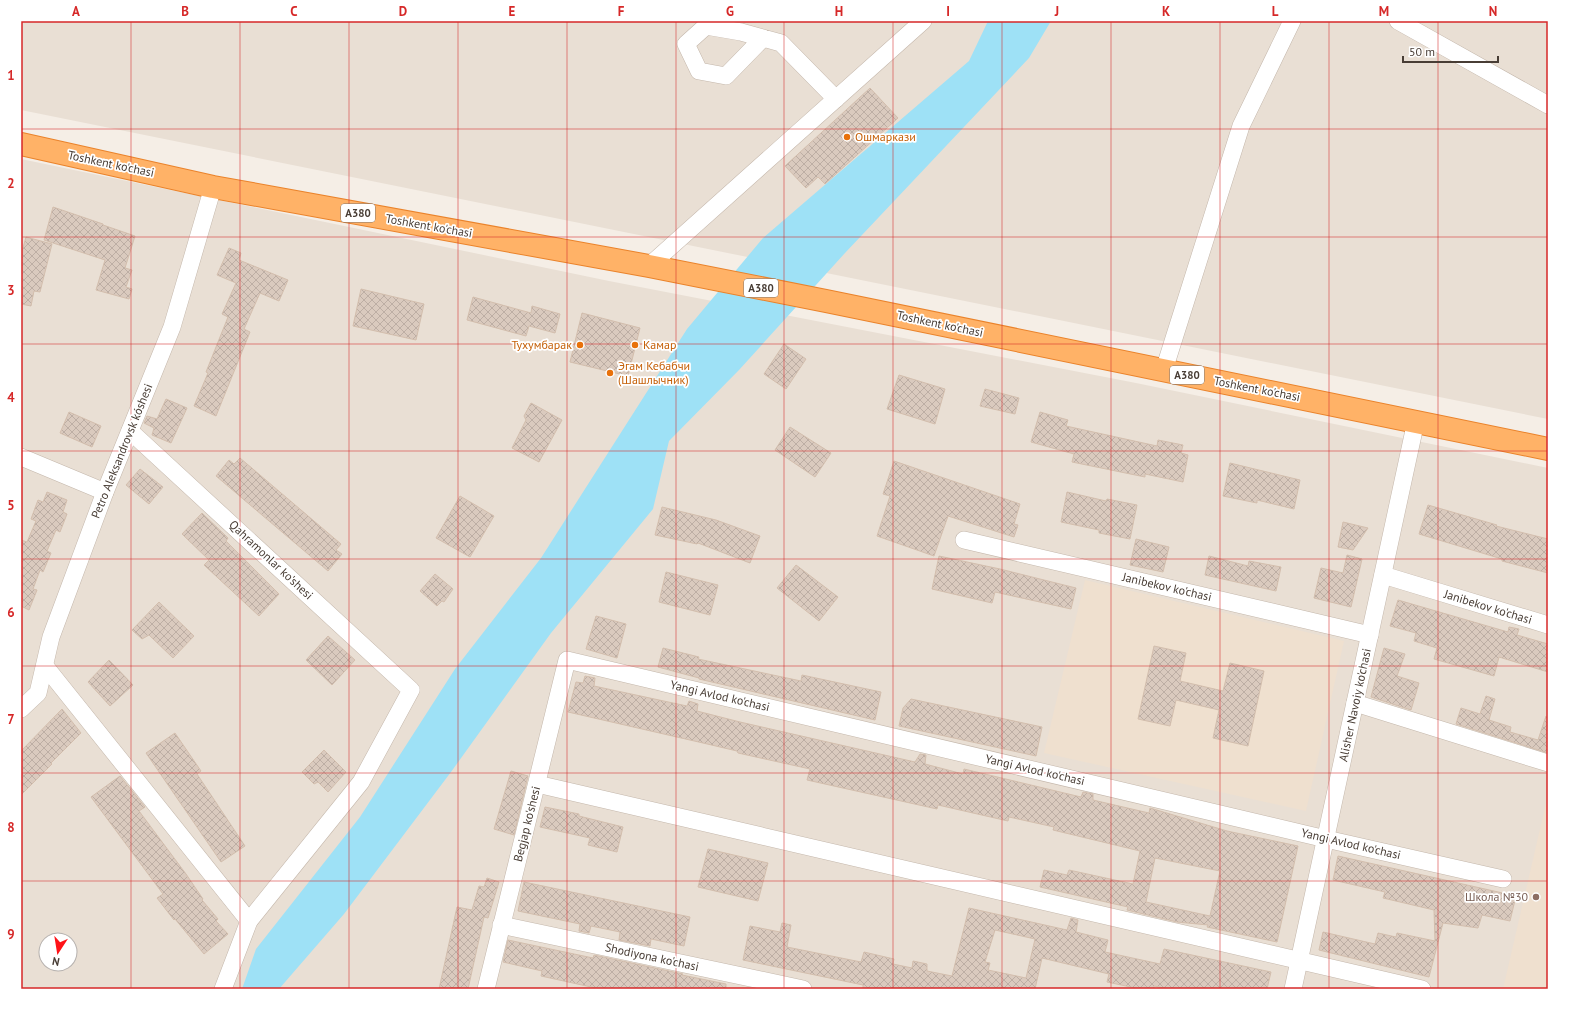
<svg xmlns="http://www.w3.org/2000/svg" width="1569" height="1010" viewBox="0 0 1569 1010" font-family="'PT Sans',sans-serif">
<style>
.residential{fill:#e9dfd4;fill-rule:evenodd}
.education{fill:#efe0cf}
.water{fill:#9ee1f6}
.building{fill:url(#building-cross-hatch);stroke:#d3bead;fill-rule:evenodd}
.lines{fill:none;stroke-linecap:round;stroke-linejoin:round}
.minor-casing{stroke:#c4b7ab;stroke-width:18}
.highway-casing{stroke:#ea832b;stroke-width:24}
.minor{stroke:#fff;stroke-width:17}
.highway{stroke:#ffb267;stroke-width:22}
.grid{fill:none;stroke:#d62828;stroke-width:1;stroke-opacity:0.55}
.food-dot{fill:#e8710a;stroke:#fff;stroke-width:1.5}
.education-dot{fill:#8d6e63;stroke:#fff;stroke-width:1.5}
.labels{text-anchor:middle;stroke-width:3.5;stroke-linejoin:round;paint-order:stroke}
.shield{fill:#fff;stroke:#7f7772;stroke-width:1}
.shield-label{font-size:11px;font-weight:bold;fill:#483d35}
.food-label{font-size:12px;fill:#c56008;stroke:#fff;text-anchor:start}
.street-label{font-size:12px;fill:#483d35;stroke:#fff}
.education-label{font-size:12px;fill:#785e54;stroke:#fff;text-anchor:end}
.neatline{fill:none;stroke:#d62828;stroke-width:1.5}
.grid-label{font-size:13px;text-anchor:middle;font-weight:bold;fill:#d62828}
</style>
<defs>
<pattern id="building-cross-hatch" width="8" height="8" patternUnits="userSpaceOnUse"><rect width="8" height="8" fill="#dacabe"/><path d="M0 0l8 8M0 8l8-8" fill="none" stroke="#bdaea4"/></pattern>
</defs>
<rect width="100%" height="100%" fill="#f5eee6"/>
<!-- residential -->
<g class="residential">
<path d="M21 21H1548V419L21 110Z"/>
<path d="M21 159 609 281 1136 383 1548 468V989H21ZM46 940H70V964H46Z"/>
</g>
<!-- education -->
<g class="education">
<path d="M1085 580 1344 641 1306 811 1044 753Z"/>
<path d="M1546 803 1548 804V989H1503Z"/>
</g>
<!-- water -->
<path class="water" d="M988 21H1051L1029 58 845 253 739 370 669 441 653 509 551 633 451 772 344 914 279 989H242L256 949 360 817 455 669 541 558 687 329 763 238 969 61Z"/>
<!-- building -->
<g class="building">
<path d="M870 88 898 118 825 184 818 177 806 188 785 166Z"/>
<path d="M53 207 103 224V225L135 236 125 268 132 270 126 287 132 289 129 299 96 290 105 260 44 240Z"/>
<path d="M26 237 52 244 40 292 34 291 31 306 21 304V255Z"/>
<path d="M229 248 241 253 239 260 288 280 279 301 260 293 244 329 250 332 216 416 194 406 208 373 206 372 228 317 222 314 236 283 217 275Z"/>
<path d="M361 289 424 304 416 340 353 326Z"/>
<path d="M473 297 531 313 532 306 560 314 555 333 529 326 526 336 467 320Z"/>
<path d="M582 313 640 328 628 376 570 362Z"/>
<path d="M784 344 806 359 786 389 764 374Z"/>
<path d="M899 375 945 389 935 424 887 409Z"/>
<path d="M985 389 1019 398 1015 414 980 406Z"/>
<path d="M166 399 187 408 171 443 152 435 154 428 144 423 147 416 157 419Z"/>
<path d="M531 403 562 420 539 462 512 448 526 420 524 416Z"/>
<path d="M69 412 101 426 92 447 60 433Z"/>
<path d="M1040 412 1068 420 1066 426 1157 446 1158 440 1183 445 1181 453 1188 455 1183 482 1145 474V477L1072 462 1074 454 1031 442Z"/>
<path d="M790 427 831 453 815 477 775 450Z"/>
<path d="M240 458 341 544 336 550 342 554 328 571 216 476 229 460 234 464Z"/>
<path d="M894 461 1020 504 1014 524 1018 525 1014 537 948 516 934 556 877 536 890 496 883 494Z"/>
<path d="M1230 463 1300 480 1294 509 1257 500V503L1223 496Z"/>
<path d="M140 469 163 487 149 504 126 485Z"/>
<path d="M47 492 67 500 63 512 67 514 60 532 56 530 47 551 51 553 43 572 40 570 33 589 37 590 29 610 21 606V540L27 542 36 521 31 519 38 500 43 502Z"/>
<path d="M1067 492 1106 501 1107 499 1137 505 1130 539 1099 533V530L1061 522Z"/>
<path d="M460 496 494 516 470 557 436 538Z"/>
<path d="M1428 505 1497 525 1496 526 1548 539V573L1502 561V559L1419 534Z"/>
<path d="M662 507 716 520 760 536 750 563 698 543 697 544 655 535Z"/>
<path d="M202 513 228 538 226 541 279 594 259 616 204 565 209 560 182 534Z"/>
<path d="M1343 522 1368 528 1353 550 1338 547Z"/>
<path d="M1136 539 1169 547 1163 572 1130 565Z"/>
<path d="M1347 555 1362 559 1351 607 1314 598 1321 568 1343 573Z"/>
<path d="M939 556 1000 569 1076 588 1071 609 995 592 992 603 932 589Z"/>
<path d="M1209 556 1248 566 1249 561 1281 567 1276 591 1205 575Z"/>
<path d="M796 565 838 597 819 621 777 588Z"/>
<path d="M666 572 718 585 710 615 659 602Z"/>
<path d="M435 574 453 589 444 602 442 601 437 606 420 591Z"/>
<path d="M1398 600 1508 632 1509 627 1519 629 1517 635 1548 644V672L1499 657 1494 676 1434 659 1437 648 1414 641 1416 633 1390 626Z"/>
<path d="M159 602 194 636 173 658 149 635 142 639 132 630Z"/>
<path d="M596 616 626 624 617 658 586 649Z"/>
<path d="M328 636 355 660 332 685 306 660Z"/>
<path d="M1154 646 1186 653 1180 681 1223 691 1230 663 1264 671 1248 746 1213 738 1219 710 1176 700 1170 726 1138 719Z"/>
<path d="M663 648 699 657 698 659 801 681 802 675 881 692 875 720 699 679V678L658 667Z"/>
<path d="M1384 648 1405 654 1397 676 1419 683 1411 710 1371 697Z"/>
<path d="M109 660 133 685 110 706 88 682Z"/>
<path d="M585 676 595 678 594 686 687 706 689 701 698 704 697 711 740 722 915 762 920 754 926 755 925 764 963 774 964 769 1081 797 1083 792 1093 794V800L1149 813 1150 808 1227 831 1298 846 1277 942 1207 927 1208 925 1177 922 1127 910 1128 907 1040 887 1044 870 1067 875 1069 870 1133 884 1140 851 1053 830 1054 827 1009 817 1008 821 938 805 937 809 807 780 810 769 738 753 737 751 703 743 568 712 576 682 583 683ZM1155 858 1220 871 1210 916 1146 902Z"/>
<path d="M1486 696 1495 699 1489 720 1511 727 1510 732 1538 740 1546 716 1548 717V753L1456 724 1461 708 1480 714Z"/>
<path d="M911 699 1042 727 1036 756 899 726 903 708Z"/>
<path d="M62 709 81 733 51 763 52 764 21 795V751Z"/>
<path d="M175 733 201 771 197 774 245 846 221 862 146 753Z"/>
<path d="M324 750 346 772 328 792 318 782 314 784 302 772Z"/>
<path d="M511 771 528 776 514 835 494 829Z"/>
<path d="M120 776 145 807 139 811 186 874 203 899 202 900 218 919 216 921 228 934 204 954 175 919 174 920 157 898 163 894 91 797Z"/>
<path d="M545 807 579 814V816L623 827 617 852 588 845 590 838 540 827Z"/>
<path d="M708 849 768 863 758 901 698 887Z"/>
<path d="M1338 856 1516 896 1510 921 1482 915 1478 928 1443 923 1429 977 1319 950 1323 932 1375 944 1378 933 1396 937 1397 933 1435 941 1434 910 1383 898 1385 892 1333 880Z"/>
<path d="M487 878 499 882 488 918 484 917 468 989H439L457 907 472 910 479 886 484 887Z"/>
<path d="M524 882 690 917 684 946 651 939 650 946 619 940 620 932 591 926 589 933 579 931 580 924 518 911Z"/>
<path d="M969 908 1067 930 1071 918 1078 920 1076 932 1108 940 1105 952 1160 964 1164 949 1271 972 1267 989H1169L1154 986V989H1140L1107 982 1109 974 1042 958 1035 989H863V985L743 960 750 926 780 932 782 923 791 925 787 947 861 962 864 952 894 959 893 964 912 968 913 961 927 964V971L952 976ZM995 930 1035 939 1026 978 988 970 990 963 985 962Z"/>
<path d="M508 940 593 958 594 955 683 974 682 975 726 984V989H600L541 976 542 971 503 962Z"/>
</g>
<g class="lines">
<defs>
<g id="minor">
<path d="M1398 21 1548 105"/>
<path d="M763 38 726 76 699 71 686 44 706 26 741 32 781 43 836 99"/>
<path d="M649 266 923 21"/>
<path d="M1164 370 1241 126 1292 21"/>
<path d="M130 431 411 690 361 782 249 921 223 989"/>
<path d="M21 457 105 492"/>
<path d="M964 540 1370 635"/>
<path d="M1383 575 1548 625"/>
<path d="M45 666 249 921"/>
<path d="M1355 703 1548 763"/>
<path d="M21 709 38 693 51 637 105 492 172 327 213 187"/>
<path d="M537 784 1422 989"/>
<path d="M501 925 803 989"/>
<path d="M486 989 567 660 1326 839 1503 879"/>
<path d="M1293 989 1416 421"/>
</g>
<path id="highway" d="M21 144 213 187 649 266 826 301 1548 449"/>
</defs>
<!-- minor casing -->
<use href="#minor" class="minor-casing"/>
<!-- highway casing -->
<use href="#highway" class="highway-casing"/>
<!-- minor -->
<use href="#minor" class="minor"/>
<!-- highway -->
<use href="#highway" class="highway"/>
</g>
<!-- grid -->
<path class="grid" d="M131 21V989M240 21V989M349 21V989M458 21V989M567 21V989M676 21V989M784 21V989M893 21V989M1002 21V989M1111 21V989M1220 21V989M1329 21V989M1438 21V989M21 129H1548M21 237H1548M21 344H1548M21 451H1548M21 559H1548M21 666H1548M21 773H1548M21 881H1548"/>
<!-- markers -->
<g class="food-dot">
<circle cx="847" cy="137" r="4"/>
<circle cx="580" cy="345" r="4"/>
<circle cx="635" cy="345" r="4"/>
<circle cx="610" cy="373" r="4"/>
</g>
<circle class="education-dot" cx="1536" cy="897" r="4"/>
<g class="labels">
<!-- shield labels -->
<g class="shield">
<rect x="341" y="204" width="34" height="18" rx="3"/>
<rect x="744" y="279" width="34" height="18" rx="3"/>
<rect x="1170" y="366" width="34" height="18" rx="3"/>
</g>
<g class="shield-label">
<text x="358" y="217">A380</text>
<text x="761" y="292">A380</text>
<text x="1187" y="379">A380</text>
</g>
<!-- food labels -->
<g class="food-label">
<text x="855" y="141">Ошмаркази</text>
<text x="572" y="349" text-anchor="end">Тухумбарак</text>
<text x="643" y="349">Камар</text>
<text x="618" y="370">Эгам Кебабчи<tspan x="618" dy="14">(Шашлычник)</tspan></text>
</g>
<!-- street labels -->
<g class="street-label">
<text transform="translate(111 164) rotate(12)" y="4">Toshkent ko'chasi</text>
<text transform="translate(429 226) rotate(10)" y="4">Toshkent ko'chasi</text>
<text transform="translate(940 324) rotate(12)" y="4">Toshkent ko'chasi</text>
<text transform="translate(1257 389) rotate(11)" y="4">Toshkent ko'chasi</text>
<text transform="translate(122 451) rotate(-68)" y="4">Petro Aleksandrovsk kóshesi</text>
<text transform="translate(271 560) rotate(43)" y="4">Qahramonlar ko'shesi</text>
<text transform="translate(1167 587) rotate(13)" y="4">Janibekov ko'chasi</text>
<text transform="translate(1488 607) rotate(17)" y="4">Janibekov ko'chasi</text>
<text transform="translate(720 696) rotate(13)" y="4">Yangi Avlod ko'chasi</text>
<text transform="translate(1355 705) rotate(-78)" y="4">Alisher Navoiy ko'chasi</text>
<text transform="translate(1035 770) rotate(13)" y="4">Yangi Avlod ko'chasi</text>
<text transform="translate(527 824) rotate(-76)" y="4">Begjap ko'shesi</text>
<text transform="translate(1351 844) rotate(13)" y="4">Yangi Avlod ko'chasi</text>
<text transform="translate(652 957) rotate(12)" y="4">Shodiyona ko'chasi</text>
</g>
<!-- education labels -->
<g class="education-label">
<text x="1528" y="901">Школа №30</text>
</g>
</g>
<!-- border -->
<rect width="1569" height="1010" fill="none" stroke="#ffffff" stroke-width="44"/>
<!-- north arrow -->
<g transform="translate(58 952) rotate(192)"><circle r="19" fill="#ffffff" stroke="#b6b1ae"/>
<path d="M0-3L7 15L0 10L-7 15Z" fill="#ff1318"/>
<text y="-6" font-size="11" font-weight="bold" text-anchor="middle" fill="#483d35">N</text>
</g>
<!-- scale -->
<path d="M1403 56v6h95v-6" fill="none" stroke="#483d35" stroke-width="2"/>
<text x="1409" y="56" font-size="12" fill="#483d35" stroke="#ffffff" stroke-width="3" paint-order="stroke">50 m</text>
<rect x="22" y="22" width="1525" height="966" class="neatline"/>
<g class="grid-label">
<text x="76" y="16">A</text>
<text x="185" y="16">B</text>
<text x="294" y="16">C</text>
<text x="403" y="16">D</text>
<text x="512" y="16">E</text>
<text x="621" y="16">F</text>
<text x="730" y="16">G</text>
<text x="839" y="16">H</text>
<text x="948" y="16">I</text>
<text x="1057" y="16">J</text>
<text x="1166" y="16">K</text>
<text x="1275" y="16">L</text>
<text x="1384" y="16">M</text>
<text x="1493" y="16">N</text>
<text x="11" y="80">1</text>
<text x="11" y="188">2</text>
<text x="11" y="295">3</text>
<text x="11" y="402">4</text>
<text x="11" y="510">5</text>
<text x="11" y="617">6</text>
<text x="11" y="724">7</text>
<text x="11" y="832">8</text>
<text x="11" y="939">9</text>
</g>
</svg>
